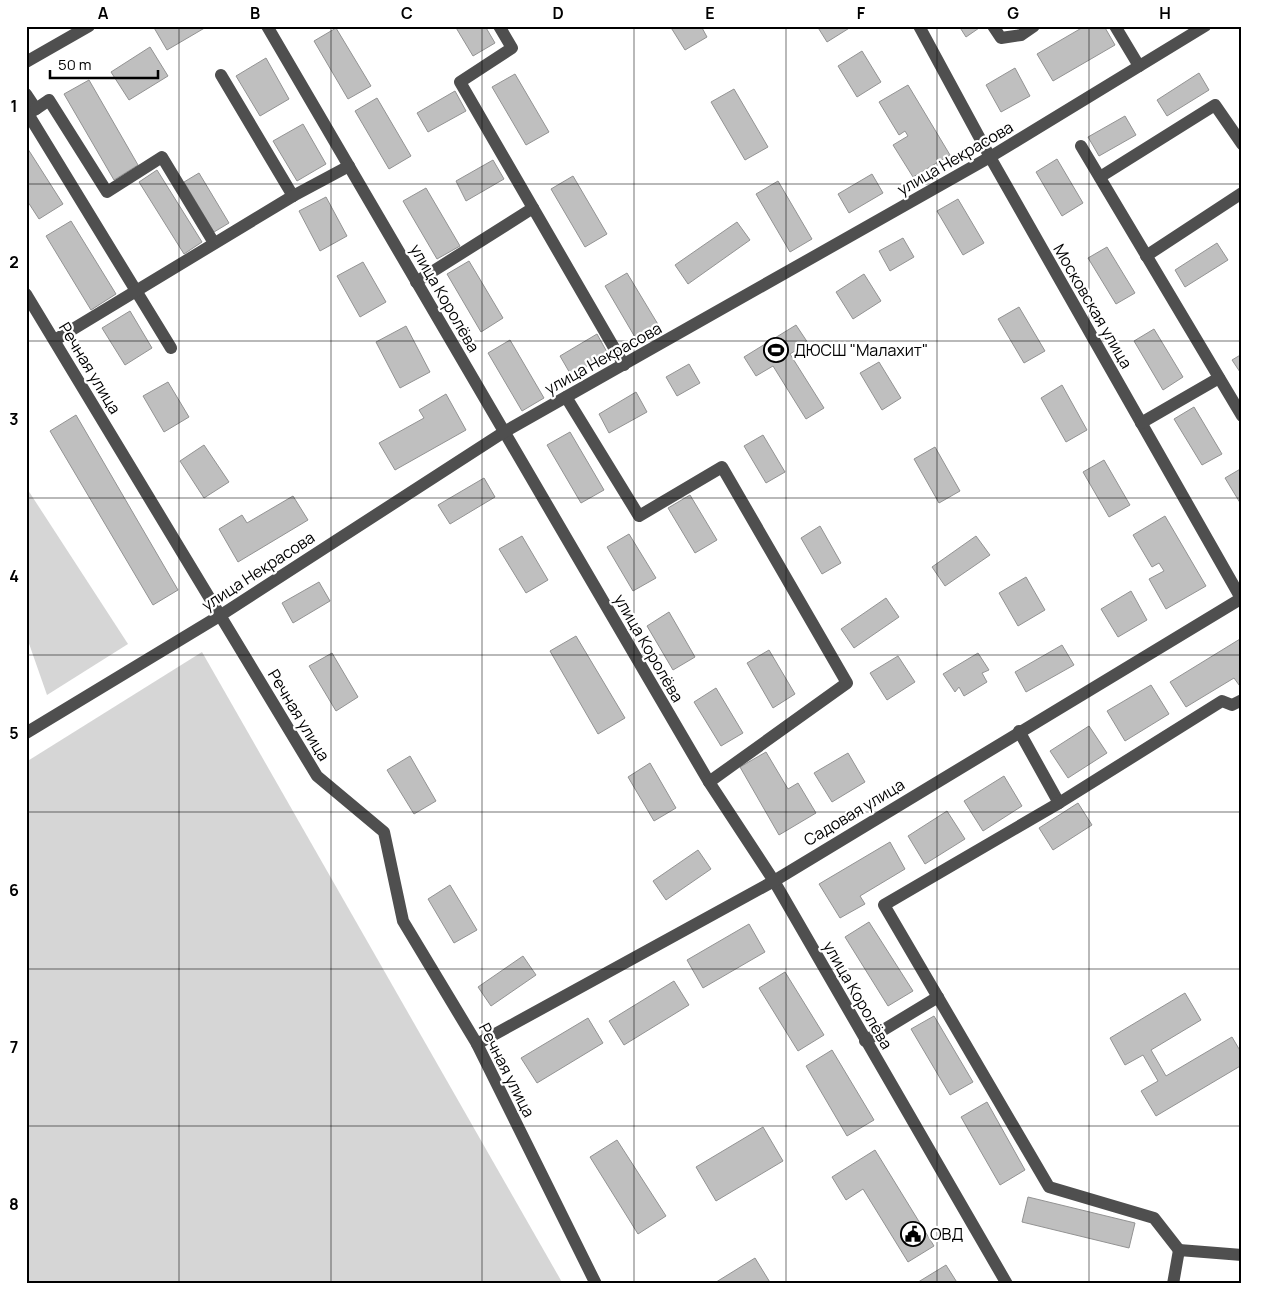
<svg xmlns="http://www.w3.org/2000/svg" width="1268" height="1310" viewBox="0 0 1268 1310" font-family="Manrope,sans-serif">
<style>
.green{fill:#d6d6d6}
.building{fill:#bfbfbf;stroke:#939393}
.lines{fill:none;stroke-linecap:round;stroke-linejoin:round}
.minor{stroke:#4f4f4f;stroke-width:12}
.grid{fill:none;stroke:#000;stroke-width:1;stroke-opacity:0.55}
.labels{text-anchor:middle;stroke-width:4.5;stroke-linejoin:round;paint-order:stroke}
.street-label{font-size:16px;fill:#000;stroke:#fff}
.poi-label{font-size:16px;fill:#000;stroke:#fff;text-anchor:start}
.neatline{fill:none;stroke:#000;stroke-width:2}
.grid-label{font-size:16px;text-anchor:middle;font-weight:bold;fill:#000}
</style>
<rect width="100%" height="100%" fill="#fff"/>
<!-- green -->
<g class="green">
<path d="M26 487 128 644 47 695 26 635Z"/>
<path d="M202 652 563 1284H26V762Z"/>
</g>
<!-- building -->
<g class="building">
<path d="M153 26H208L167 50Z"/>
<path d="M455 26H485L495 43 473 56Z"/>
<path d="M670 26H701L707 37 685 50Z"/>
<path d="M817 26H851V27L827 42Z"/>
<path d="M959 26H982L966 37Z"/>
<path d="M1085 26H1104L1115 45 1053 81 1037 54Z"/>
<path d="M336 28 371 86 348 99 314 41Z"/>
<path d="M150 47 168 76 129 100 111 72Z"/>
<path d="M862 51 881 82 857 97 838 66Z"/>
<path d="M266 58 289 99 260 116 236 76Z"/>
<path d="M1015 68 1030 96 1001 112 986 85Z"/>
<path d="M1199 73 1209 90 1167 116 1157 100Z"/>
<path d="M515 74 549 132 526 145 492 87Z"/>
<path d="M89 80 138 165 114 180 64 94Z"/>
<path d="M908 85 950 155 913 177 893 145 908 136 905 131 899 135 879 102Z"/>
<path d="M734 89 768 147 745 160 711 102Z"/>
<path d="M455 91 466 111 428 132 417 113Z"/>
<path d="M377 98 411 156 389 169 355 111Z"/>
<path d="M1125 116 1136 135 1099 156 1088 137Z"/>
<path d="M303 124 326 164 297 181 273 141Z"/>
<path d="M26 146 63 204 39 219 26 199Z"/>
<path d="M1057 159 1083 203 1062 216 1036 172Z"/>
<path d="M493 160 504 179 466 201 456 181Z"/>
<path d="M157 170 202 242 184 254 139 182Z"/>
<path d="M199 173 229 223 214 232 184 182Z"/>
<path d="M872 174 883 193 849 213 838 194Z"/>
<path d="M573 176 607 234 585 247 551 189Z"/>
<path d="M778 181 812 239 790 252 756 194Z"/>
<path d="M426 188 460 246 437 259 403 201Z"/>
<path d="M326 197 347 236 320 251 299 211Z"/>
<path d="M958 199 984 243 963 255 937 211Z"/>
<path d="M71 221 116 294 91 310 46 236Z"/>
<path d="M737 222 750 240 688 284 675 265Z"/>
<path d="M903 238 914 257 890 271 879 251Z"/>
<path d="M1217 243 1228 260 1185 287 1175 270Z"/>
<path d="M1107 247 1135 293 1116 304 1088 258Z"/>
<path d="M469 261 503 318 481 332 447 274Z"/>
<path d="M363 262 386 302 360 317 337 276Z"/>
<path d="M627 273 662 331 639 344 605 286Z"/>
<path d="M864 274 881 301 853 319 836 292Z"/>
<path d="M1019 307 1045 351 1024 363 998 319Z"/>
<path d="M130 311 152 348 125 365 102 328Z"/>
<path d="M796 325 808 343 790 354 824 408 806 419 773 366 756 376 744 357Z"/>
<path d="M406 326 430 372 400 388 376 342Z"/>
<path d="M1154 329 1183 377 1163 390 1134 341Z"/>
<path d="M597 334 608 354 571 375 560 356Z"/>
<path d="M510 340 544 398 522 411 488 353Z"/>
<path d="M1242 354V375L1232 360Z"/>
<path d="M879 362 901 398 882 410 860 373Z"/>
<path d="M689 364 700 383 677 396 666 377Z"/>
<path d="M168 382 189 417 164 432 143 396Z"/>
<path d="M1062 385 1087 430 1066 442 1041 398Z"/>
<path d="M636 392 647 412 609 433 599 414Z"/>
<path d="M446 394 466 430 395 470 379 443 424 418 419 410Z"/>
<path d="M1194 407 1222 454 1202 465 1174 419Z"/>
<path d="M76 415 178 590 153 605 50 431Z"/>
<path d="M570 432 604 490 581 503 547 445Z"/>
<path d="M763 435 785 472 766 483 744 446Z"/>
<path d="M204 445 229 482 204 498 180 461Z"/>
<path d="M935 447 960 491 939 503 914 459Z"/>
<path d="M1104 460 1130 505 1109 517 1083 472Z"/>
<path d="M1242 468V506L1225 478Z"/>
<path d="M484 478 495 497 450 524 438 505Z"/>
<path d="M690 495 717 540 695 553 668 508Z"/>
<path d="M293 496 308 520 238 562 219 529 242 515 247 523Z"/>
<path d="M1165 516 1206 586 1166 609 1149 579 1164 571 1159 563 1152 567 1133 535Z"/>
<path d="M820 526 841 563 822 574 801 538Z"/>
<path d="M629 534 656 578 633 591 607 547Z"/>
<path d="M522 536 548 580 526 593 499 549Z"/>
<path d="M976 536 990 555 945 586 932 567Z"/>
<path d="M1026 577 1045 610 1018 626 999 593Z"/>
<path d="M319 582 330 601 293 623 282 603Z"/>
<path d="M1131 591 1147 620 1118 637 1101 609Z"/>
<path d="M886 598 899 617 854 648 841 629Z"/>
<path d="M669 612 695 657 673 670 647 626Z"/>
<path d="M576 636 625 718 598 734 550 651Z"/>
<path d="M1240 639 1242 643V689L1234 678 1186 707 1170 682Z"/>
<path d="M1062 645 1074 665 1026 692 1015 672Z"/>
<path d="M769 650 795 694 773 708 747 663Z"/>
<path d="M332 653 358 697 336 711 309 666Z"/>
<path d="M978 653 989 670 982 673 987 682 964 696 959 687 955 692 943 674Z"/>
<path d="M898 656 915 682 887 700 870 673Z"/>
<path d="M1151 685 1169 714 1125 741 1107 711Z"/>
<path d="M716 688 743 733 721 746 694 702Z"/>
<path d="M1089 726 1107 753 1068 778 1050 751Z"/>
<path d="M766 752 788 789 798 783 816 813 779 835 740 767Z"/>
<path d="M848 753 865 782 832 802 814 773Z"/>
<path d="M410 756 436 801 414 814 387 770Z"/>
<path d="M650 763 676 808 654 821 628 777Z"/>
<path d="M1004 776 1022 806 983 831 964 801Z"/>
<path d="M1078 803 1092 825 1053 850 1039 828Z"/>
<path d="M947 811 965 839 925 864 908 836Z"/>
<path d="M890 842 905 869 860 896 865 904 840 918 819 884Z"/>
<path d="M698 850 711 869 666 900 653 881Z"/>
<path d="M450 885 477 930 454 943 428 899Z"/>
<path d="M869 922 913 991 888 1006 845 937Z"/>
<path d="M749 924 765 952 703 988 687 960Z"/>
<path d="M523 956 536 975 491 1006 478 987Z"/>
<path d="M785 972 824 1035 798 1051 759 988Z"/>
<path d="M674 981 689 1005 624 1045 609 1021Z"/>
<path d="M1185 993 1201 1020 1151 1050 1166 1076 1232 1037 1242 1054V1065L1156 1116 1141 1091 1158 1081 1143 1055 1125 1065 1110 1038Z"/>
<path d="M934 1016 973 1082 950 1095 911 1029Z"/>
<path d="M588 1018 603 1043 537 1083 521 1058Z"/>
<path d="M832 1050 874 1120 847 1136 806 1066Z"/>
<path d="M987 1102 1025 1170 1000 1185 961 1117Z"/>
<path d="M763 1127 783 1161 716 1201 696 1167Z"/>
<path d="M617 1140 666 1216 638 1234 590 1157Z"/>
<path d="M875 1150 934 1246 908 1262 863 1189 846 1200 832 1177Z"/>
<path d="M1028 1197 1135 1223 1129 1248 1022 1222Z"/>
<path d="M755 1258 771 1284H713Z"/>
<path d="M946 1265 958 1284H915Z"/>
</g>
<g class="lines">
<!-- minor -->
<g class="minor">
<path d="M267 26 709 782 774 881 1007 1284"/>
<path d="M499 26 512 48 460 82 624 365"/>
<path d="M919 26 990 157 1242 600"/>
<path d="M993 26 1001 38 1021 35 1034 26"/>
<path d="M1115 26 1139 66"/>
<path d="M26 62 89 26"/>
<path d="M221 75 293 196"/>
<path d="M26 94 36 109 28 114 171 348"/>
<path d="M36 109 49 100 107 192 162 157 214 243"/>
<path d="M1081 146 1242 416"/>
<path d="M1100 177 1215 105 1242 144"/>
<path d="M1146 256 1242 193"/>
<path d="M416 282 533 208"/>
<path d="M26 294 317 776 384 832 403 921 477 1044 596 1284"/>
<path d="M55 340 293 196 349 166"/>
<path d="M566 397 639 516 722 467 847 683 709 782"/>
<path d="M1141 423 1219 378"/>
<path d="M1019 731 1059 803"/>
<path d="M26 733 221 615 504 432 990 157 1205 26"/>
<path d="M865 1041 938 997"/>
<path d="M477 1044 774 881 1242 598"/>
<path d="M1179 1250 1154 1218 1049 1187 884 905 1059 803 1222 701 1232 705 1242 700"/>
<path d="M1173 1284 1179 1250 1242 1255"/>
</g>
</g>
<!-- grid -->
<path class="grid" d="M179 26V1284M331 26V1284M482 26V1284M634 26V1284M786 26V1284M937 26V1284M1089 26V1284M26 184H1242M26 341H1242M26 498H1242M26 655H1242M26 812H1242M26 969H1242M26 1126H1242"/>
<!-- icons -->
<defs>
<symbol id="stadium-ring" viewBox="-11 -11 22 22"><circle r="9.5" fill="#fff" stroke="#000" stroke-width="1.5"/><path d="M0-5a6.5 5 0 1 0 0 10a6.5 5 0 1 0 0-10ZM-3.5-1.8h7v3.6h-7Z" fill="#000"/></symbol>
<symbol id="civic-ring" viewBox="-11 -11 22 22"><circle r="9.5" fill="#fff" stroke="#000" stroke-width="1.5"/><path d="M-.6-6.5H3V-4.5H.6V-3L4-1V1h2V6H-6V1h2V-1L-.6-3ZM-1.2 2.5V6h2.4V2.5Z" fill="#000"/></symbol>
</defs>
<g fill-rule="evenodd">
<use href="#stadium-ring" x="762" y="336" width="28" height="28"/>
<use href="#civic-ring" x="899" y="1220" width="28" height="28"/>
</g>
<g class="labels">
<!-- street labels -->
<g class="street-label">
<text transform="translate(955 158) rotate(-30)" y="6">улица Некрасова</text>
<text transform="translate(445 298) rotate(60)" y="6">улица Королёва</text>
<text transform="translate(1093 306) rotate(60)" y="6">Московская улица</text>
<text transform="translate(603 358) rotate(-29)" y="6">улица Некрасова</text>
<text transform="translate(90 368) rotate(59)" y="6">Речная улица</text>
<text transform="translate(258 571) rotate(-33)" y="6">улица Некрасова</text>
<text transform="translate(649 648) rotate(60)" y="6">улица Королёва</text>
<text transform="translate(299 715) rotate(59)" y="6">Речная улица</text>
<text transform="translate(854 812) rotate(-31)" y="6">Садовая улица</text>
<text transform="translate(858 995) rotate(60)" y="6">улица Королёва</text>
<text transform="translate(507 1070) rotate(63)" y="6">Речная улица</text>
</g>
<!-- poi labels -->
<g class="poi-label">
<text x="794" y="356">ДЮСШ "Малахит"</text>
<text x="930" y="1240">ОВД</text>
</g>
</g>
<!-- border -->
<rect width="1268" height="1310" fill="none" stroke="#ffffff" stroke-width="55"/>
<!-- scale -->
<path d="M50 70v8h108v-8" fill="none" stroke="#000000" stroke-width="2.5"/>
<text x="58" y="70" font-size="15" fill="#000000" stroke="#ffffff" stroke-width="4" paint-order="stroke">50 m</text>
<rect x="28" y="28" width="1212" height="1254" class="neatline"/>
<g class="grid-label">
<text x="103" y="19">A</text>
<text x="255" y="19">B</text>
<text x="407" y="19">C</text>
<text x="558" y="19">D</text>
<text x="710" y="19">E</text>
<text x="861" y="19">F</text>
<text x="1013" y="19">G</text>
<text x="1165" y="19">H</text>
<text x="14" y="112">1</text>
<text x="14" y="268">2</text>
<text x="14" y="425">3</text>
<text x="14" y="582">4</text>
<text x="14" y="739">5</text>
<text x="14" y="896">6</text>
<text x="14" y="1053">7</text>
<text x="14" y="1210">8</text>
</g>
</svg>
